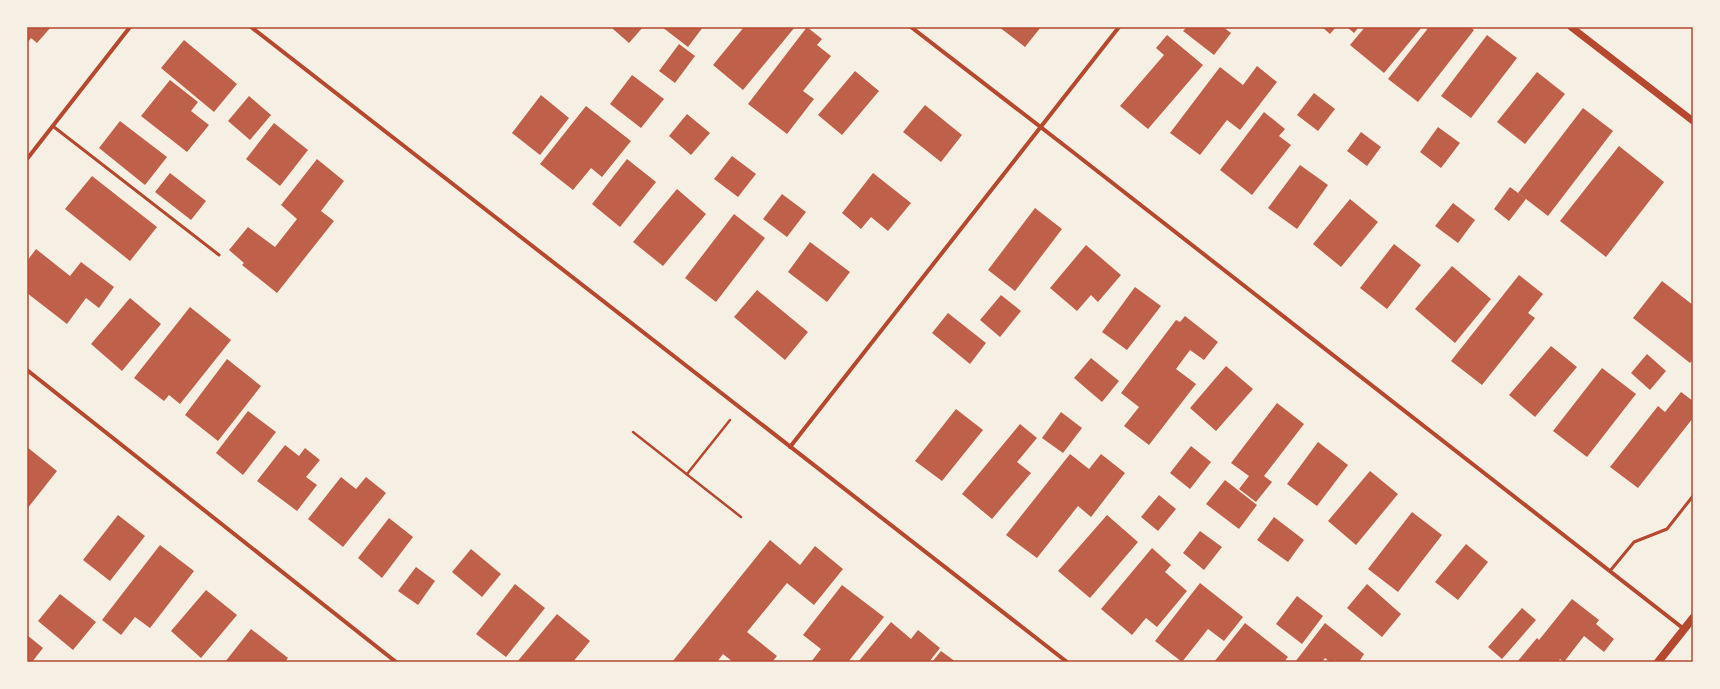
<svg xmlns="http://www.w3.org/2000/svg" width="1720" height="689" viewBox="0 0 1720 689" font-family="Rubik,sans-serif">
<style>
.building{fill:#bf614a}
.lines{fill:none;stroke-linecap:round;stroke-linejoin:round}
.path{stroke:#b5482f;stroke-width:2.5}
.service{stroke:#b5482f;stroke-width:3}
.minor{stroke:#b5482f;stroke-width:4}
.tertiary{stroke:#b5482f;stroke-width:7}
.secondary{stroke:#b5482f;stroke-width:8}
.neatline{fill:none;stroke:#b5482f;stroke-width:1.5}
</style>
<rect width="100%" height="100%" fill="#f6efe4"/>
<!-- building -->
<g class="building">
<path d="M27 27H51L37 43 31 38 27 43Z"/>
<path d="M615 27H643L629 43 613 29Z"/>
<path d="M662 27H703L688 47Z"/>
<path d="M744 27H795L743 90 713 65Z"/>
<path d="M807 27 822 39 817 45 831 56 803 91 814 99 787 134 748 104Z"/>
<path d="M999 27H1041L1025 47Z"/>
<path d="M1187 27H1223L1231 33 1214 55 1183 31Z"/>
<path d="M1322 27H1336L1330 34Z"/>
<path d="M1347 27H1359L1354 33Z"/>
<path d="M1365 27H1422L1384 73 1350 45Z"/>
<path d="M1429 27H1470L1474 30 1418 102 1388 79Z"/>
<path d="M1167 35 1203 65 1148 129 1120 106 1164 55 1156 48Z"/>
<path d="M1487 35 1517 58 1471 118 1441 96Z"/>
<path d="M184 40 237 84 214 112 161 68Z"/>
<path d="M679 44 695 56 675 83 659 71Z"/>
<path d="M1257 66 1277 82 1240 130 1227 120 1200 155 1170 133 1220 67 1243 85Z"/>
<path d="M855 71 879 91 842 135 818 115Z"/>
<path d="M1537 72 1565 94 1525 144 1497 122Z"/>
<path d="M632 75 664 99 641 128 610 104Z"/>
<path d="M170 80 198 102 191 111 209 125 187 152 141 116Z"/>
<path d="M1314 93 1335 109 1318 131 1297 115Z"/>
<path d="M541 95 569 118 540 155 512 133Z"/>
<path d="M249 96 271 115 250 140 228 121Z"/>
<path d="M925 105 962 135 941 162 903 132Z"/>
<path d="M586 106 631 141 602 177 591 168 573 190 540 164Z"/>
<path d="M1583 108 1613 131 1548 216 1518 193Z"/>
<path d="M1264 112 1285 129 1279 136 1291 145 1252 195 1220 170Z"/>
<path d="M687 114 710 133 691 155 669 136Z"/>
<path d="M120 121 167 157 145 185 99 148Z"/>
<path d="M274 123 308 150 280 186 246 159Z"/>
<path d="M1438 127 1460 143 1441 168 1420 152Z"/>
<path d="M1361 132 1381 147 1367 166 1347 151Z"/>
<path d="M1619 146 1664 182 1606 257 1560 221Z"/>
<path d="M732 156 756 174 738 197 714 179Z"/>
<path d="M317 159 344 181 321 211 334 221 277 293 242 265 244 263 229 250 248 227 275 247 297 219 281 205Z"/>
<path d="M627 159 656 182 620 227 592 204Z"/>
<path d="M1300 165 1328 185 1297 229 1268 208Z"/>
<path d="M170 173 206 201 191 220 155 192Z"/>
<path d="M873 173 911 203 888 231 871 217 861 229 842 213Z"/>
<path d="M92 176 157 227 130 261 65 209Z"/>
<path d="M1510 187 1526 199 1509 221 1494 209Z"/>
<path d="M677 189 706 214 663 266 633 242Z"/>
<path d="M782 194 806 212 787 237 763 219Z"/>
<path d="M1350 199 1378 222 1341 267 1313 244Z"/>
<path d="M1453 203 1475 220 1458 243 1435 226Z"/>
<path d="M1035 208 1062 229 1015 291 988 270Z"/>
<path d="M734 214 765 238 716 302 685 278Z"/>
<path d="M810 242 850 272 827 302 788 272Z"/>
<path d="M1394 244 1421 265 1387 309 1360 288Z"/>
<path d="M1086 245 1121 275 1098 302 1091 295 1077 311 1050 288Z"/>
<path d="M36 249 70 276 81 262 114 287 99 308 86 298 67 324 27 293V261Z"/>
<path d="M1452 266 1491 299 1455 343 1415 309Z"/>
<path d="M1519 275 1543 294 1528 313 1535 318 1482 385 1451 361Z"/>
<path d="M1662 281 1693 305V359L1690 363 1633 318Z"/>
<path d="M1135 287 1161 306 1127 350 1102 332Z"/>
<path d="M757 290 808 332 785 360 734 317Z"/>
<path d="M1001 295 1021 311 1000 337 980 320Z"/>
<path d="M130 298 161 324 122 371 91 344Z"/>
<path d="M190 307 231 340 180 404 169 395 164 401 134 378Z"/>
<path d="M948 313 986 343 970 364 932 333Z"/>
<path d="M1185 316 1218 342 1204 360 1190 350 1176 369 1196 384 1149 445 1124 426 1139 407 1121 393 1176 320 1180 322Z"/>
<path d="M1551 346 1577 367 1535 417 1509 395Z"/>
<path d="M1647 354 1666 371 1650 390 1631 373Z"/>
<path d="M1091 358 1119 381 1102 402 1074 378Z"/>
<path d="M227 359 261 386 218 441 185 415Z"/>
<path d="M1226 366 1253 389 1216 431 1190 408Z"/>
<path d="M1602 368 1636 394 1587 457 1553 431Z"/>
<path d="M1681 392 1693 401V418L1638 488 1610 467 1658 406 1665 412Z"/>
<path d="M1277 403 1304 424 1264 476 1272 482 1256 502 1239 489 1249 476 1231 463Z"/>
<path d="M956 409 983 430 942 481 915 461Z"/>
<path d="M248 411 276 432 243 475 216 453Z"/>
<path d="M1061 412 1082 428 1063 453 1042 438Z"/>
<path d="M1020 424 1037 438 1017 462 1031 473 992 519 962 494Z"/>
<path d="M1318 442 1348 465 1317 506 1287 484Z"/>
<path d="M285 445 299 456 305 448 320 460 306 477 317 485 297 511 257 481Z"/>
<path d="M1191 446 1211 462 1190 489 1170 473Z"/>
<path d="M27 447 57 471 27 509Z"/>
<path d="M1070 454 1089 469 1101 454 1125 473 1091 517 1078 506 1037 558 1006 535Z"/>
<path d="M1370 471 1398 494 1356 545 1328 521Z"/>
<path d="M341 477 356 489 366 477 386 493 343 547 308 519Z"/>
<path d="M1225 480 1257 505 1239 529 1206 504Z"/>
<path d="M1159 495 1176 509 1158 531 1141 517Z"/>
<path d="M1412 512 1442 535 1398 592 1368 569Z"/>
<path d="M118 515 145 536 110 581 83 560Z"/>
<path d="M1107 515 1138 542 1090 598 1058 571Z"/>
<path d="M1274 517 1304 540 1288 562 1257 540Z"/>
<path d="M389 518 413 537 382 578 358 558Z"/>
<path d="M1200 531 1222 547 1204 570 1183 553Z"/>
<path d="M770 540 800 565 815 546 843 569 814 605 787 583 747 632 777 656 772 662H733L723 654 717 662H672Z"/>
<path d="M1466 544 1488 562 1458 600 1435 582Z"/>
<path d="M160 545 194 571 150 628 135 617 121 635 102 620Z"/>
<path d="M1152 548 1171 565 1165 572 1187 591 1157 627 1146 618 1132 635 1101 609Z"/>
<path d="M471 549 501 574 482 597 452 572Z"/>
<path d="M416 567 435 581 418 605 398 591Z"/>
<path d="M1200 583 1243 617 1224 641 1208 629 1182 662 1155 641Z"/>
<path d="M515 584 545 608 506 657 476 634Z"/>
<path d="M1367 584 1401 614 1382 637 1347 608Z"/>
<path d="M842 585 884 617 848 662H811L821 649 803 635Z"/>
<path d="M206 590 237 615 201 658 171 631Z"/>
<path d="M60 594 96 622 73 650 38 621Z"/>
<path d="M1297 596 1323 616 1302 644 1276 624Z"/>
<path d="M1572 599 1599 620 1596 624 1614 639 1604 652 1584 636 1564 662 1560 659 1558 662H1517L1537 638 1539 640Z"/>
<path d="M1522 608 1536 620 1502 659 1488 647Z"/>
<path d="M557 614 590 641 573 662H517Z"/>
<path d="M891 622 911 639 918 630 940 648 929 662H858Z"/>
<path d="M1245 623 1288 657 1284 662H1214Z"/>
<path d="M1325 623 1364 654 1359 662H1338L1335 660 1334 662H1330L1325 658 1322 662H1295Z"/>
<path d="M251 629 288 658 285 662H225Z"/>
<path d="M27 635 43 648 32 662H27Z"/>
<path d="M941 651 956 662H932Z"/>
</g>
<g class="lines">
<!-- path -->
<g class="path">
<path d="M633 432 741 517"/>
<path d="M687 474 730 420"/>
</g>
<!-- service -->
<g class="service">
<path d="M54 127 219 255"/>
<path d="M1610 571 1634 542 1667 529 1693 496"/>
</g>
<!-- minor -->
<g class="minor">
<path d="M251 27 1067 662"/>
<path d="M911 27 1069 149 1684 629"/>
<path d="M27 159 130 27"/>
<path d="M27 370 396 662"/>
<path d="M790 447 1119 27"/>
</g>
<!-- tertiary -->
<path class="tertiary" d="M1571 27 1693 121"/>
<!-- secondary -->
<path class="secondary" d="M1658 662 1693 618"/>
</g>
<!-- border -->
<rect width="1720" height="689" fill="none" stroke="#f6efe4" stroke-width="56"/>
<rect x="28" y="28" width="1664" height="633" class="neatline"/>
</svg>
